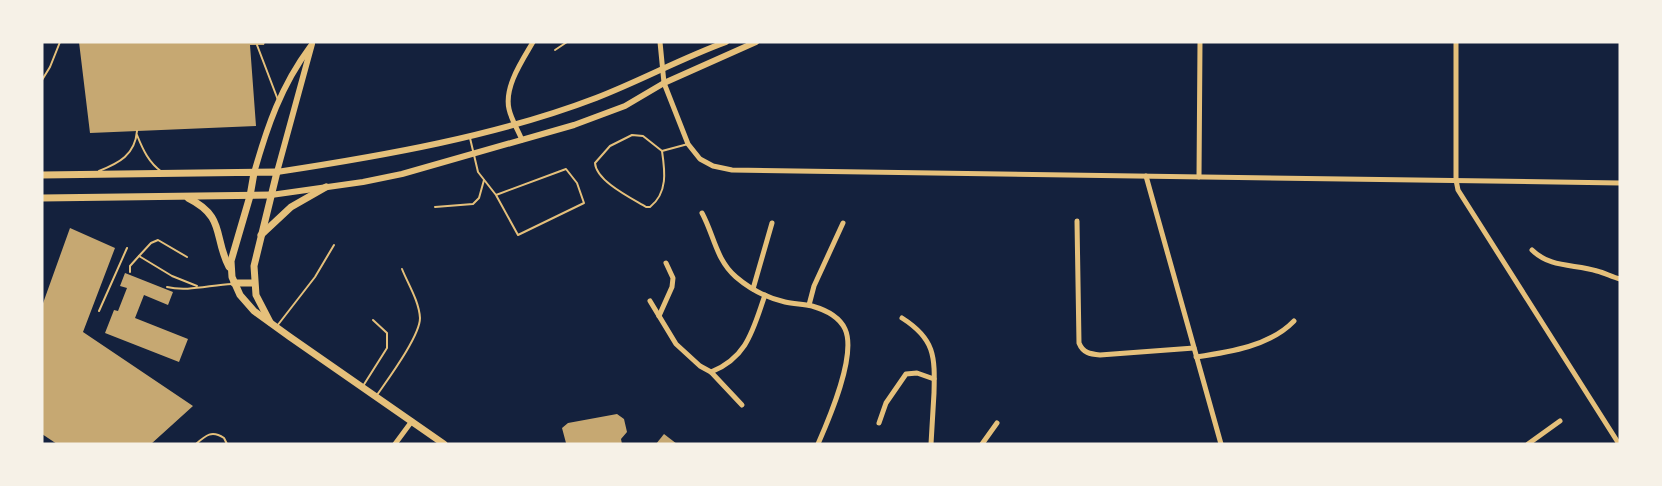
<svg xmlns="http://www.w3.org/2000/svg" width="1662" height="486" viewBox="0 0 1662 486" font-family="'PT Sans Narrow',sans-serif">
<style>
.building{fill:#c6a872}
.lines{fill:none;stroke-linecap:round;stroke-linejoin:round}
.service{stroke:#e5c07b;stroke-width:2}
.minor{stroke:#e5c07b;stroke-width:5}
.tertiary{stroke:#e5c07b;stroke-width:6}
.secondary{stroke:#e5c07b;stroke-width:7}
</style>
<rect width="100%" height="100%" fill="#14213d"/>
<!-- building -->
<g class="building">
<path d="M79 42H265L264 45H250L256 126 90 133Z"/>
<path d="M70 228 115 248 83 332 193 406 151 444H57L42 434V306Z"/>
<path d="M125 273 173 292 168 305 144 295 135 318 188 339 179 362 105 333 114 310 118 311 127 288 120 286Z"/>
<path d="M617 414 624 419 627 432 621 439 622 444 566 443 562 428 568 423Z"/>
<path d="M664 434 677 444H656Z"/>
</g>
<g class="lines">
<!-- service -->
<g class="service">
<path d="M257 45 278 100"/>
<path d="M555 50 567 42"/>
<path d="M42 80 50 67 60 42"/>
<path d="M137 135C143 150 149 163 162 172"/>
<path d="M632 135 643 136 662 151C665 171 668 193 650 207H646C631 198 596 181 595 163L610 146Z"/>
<path d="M470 138 478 172 496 195 518 235 584 203 577 183 566 169 496 195"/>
<path d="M662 151 688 144"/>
<path d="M99 171C119 163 135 155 137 131"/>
<path d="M435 207 473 204 479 198 484 180"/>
<path d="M139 256 151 243 158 240 187 257"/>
<path d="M130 272V266L139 256 172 276 197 286"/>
<path d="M167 287C187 292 210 285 232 284"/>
<path d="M99 311 127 248"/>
<path d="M277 326 315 277 334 245"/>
<path d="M363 386 387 348V333L373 320"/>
<path d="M377 395C388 379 420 336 420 318 419 301 408 284 402 269"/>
<path d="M196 444C206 435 212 430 224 438L227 444"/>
</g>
<!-- minor -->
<g class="minor">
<path d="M660 42 664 83 688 144 700 159 713 166 732 170 1620 183"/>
<path d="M1456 42V180L1458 190 1619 444"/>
<path d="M522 140C518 130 511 119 509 109 504 87 522 61 533 42"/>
<path d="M1146 176 1221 444"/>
<path d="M1199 177 1200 42"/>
<path d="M702 213C714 235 716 260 736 277 750 289 768 298 785 302 794 304 803 304 812 306 826 310 839 316 845 329 857 355 829 419 818 444"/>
<path d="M1077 221 1079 343C1083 353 1090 354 1100 355L1194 348"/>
<path d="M1532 250C1550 268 1574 264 1597 271 1605 273 1612 277 1620 279"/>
<path d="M753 289 772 223"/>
<path d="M650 301 676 344 700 366 711 372 742 405"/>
<path d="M809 305 814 286 843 223"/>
<path d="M659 316 672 287 673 278 666 263"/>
<path d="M902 318C935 339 935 356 934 393 933 410 932 427 931 444"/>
<path d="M1196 357C1230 352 1270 346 1294 321"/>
<path d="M711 372C748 357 753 329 765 295"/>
<path d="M879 423 886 403 906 374 917 373 934 379"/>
<path d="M395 444 412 421"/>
<path d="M982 444 997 423"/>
<path d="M1528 444 1560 421"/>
</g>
<!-- tertiary -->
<g class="tertiary">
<path d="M312 44 277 172C382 156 497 136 596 98 640 81 682 58 726 42"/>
<path d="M254 173C267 127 281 86 310 47"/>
<path d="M271 195 363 182 402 174 574 125 625 106 664 83 756 42"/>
</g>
<!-- secondary -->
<g class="secondary">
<path d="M254 173 250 196 231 261 232 277 240 295 254 311 290 337 444 444"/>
<path d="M42 175 277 172 254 266 256 295 270 322"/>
<path d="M42 198 271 195"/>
<path d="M188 198C226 217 213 236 229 267"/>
<path d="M261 235 291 207 326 187"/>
<path d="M234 283H254"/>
</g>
</g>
<!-- border -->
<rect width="1662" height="486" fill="none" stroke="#f6f1e7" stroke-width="87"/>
</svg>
